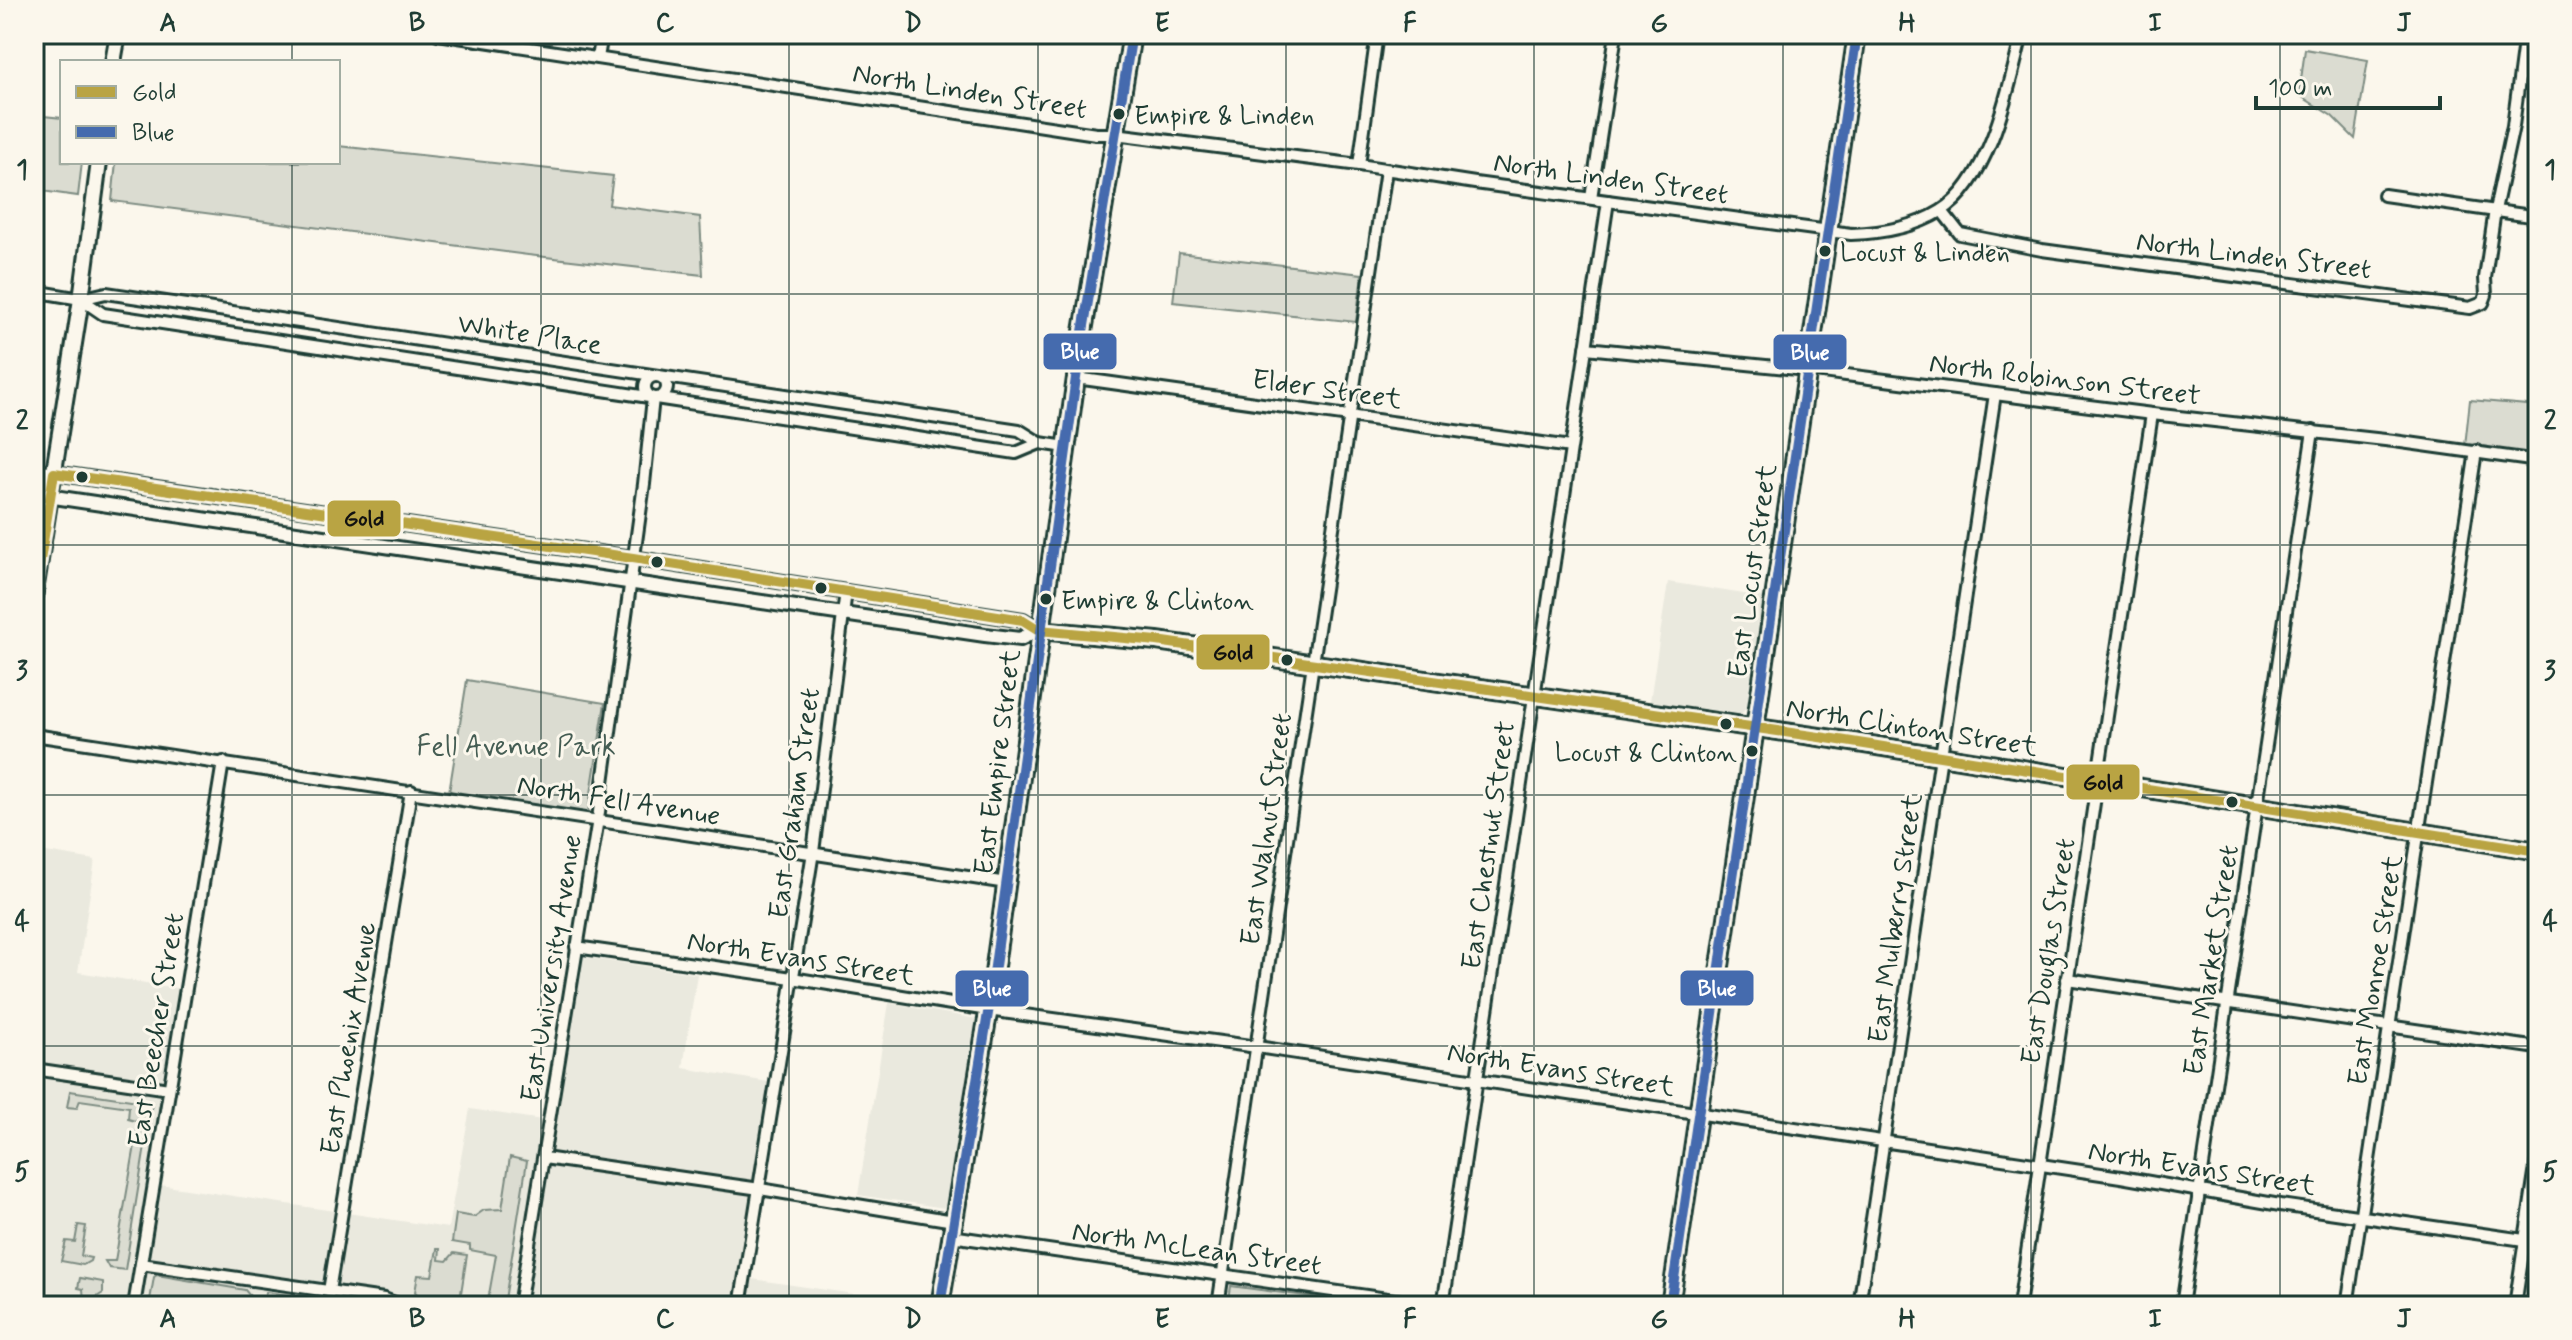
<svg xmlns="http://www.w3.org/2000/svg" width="2572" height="1340" viewBox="0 0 2572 1340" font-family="Mynerve,sans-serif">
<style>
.built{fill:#eae9de}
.green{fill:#dbdcd1;stroke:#7d8c82;stroke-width:2}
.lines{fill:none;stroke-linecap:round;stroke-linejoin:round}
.minor-casing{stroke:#1f3d34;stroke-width:16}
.tertiary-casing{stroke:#1f3d34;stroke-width:18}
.secondary-casing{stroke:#1f3d34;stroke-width:20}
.primary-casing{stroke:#1f3d34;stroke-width:22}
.minor{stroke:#fbf7ec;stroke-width:10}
.tertiary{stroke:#fbf7ec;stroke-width:12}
.secondary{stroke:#fbf7ec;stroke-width:14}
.primary{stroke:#fbf7ec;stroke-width:16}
.bus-1-casing{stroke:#fbf7ec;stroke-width:16}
.bus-2-casing{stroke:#fbf7ec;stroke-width:16}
.bus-1{stroke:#b9a443;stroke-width:10}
.bus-2{stroke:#456bae;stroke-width:10}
.grid{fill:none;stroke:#1f3d34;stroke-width:2;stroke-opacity:0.55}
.bus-dot{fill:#1f3d34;stroke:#fbf7ec;stroke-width:3}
.labels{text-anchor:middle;stroke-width:6;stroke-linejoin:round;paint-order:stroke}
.bus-label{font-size:26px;fill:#1f3d34;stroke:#fbf7ec;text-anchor:start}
.street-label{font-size:28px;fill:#1f3d34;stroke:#fbf7ec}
.park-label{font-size:28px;fill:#455d53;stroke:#fbf7ec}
.line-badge{stroke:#fbf7ec;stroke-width:3}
.badge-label{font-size:22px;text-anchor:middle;font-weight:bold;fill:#fff}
.pale-badge-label{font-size:22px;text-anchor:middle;font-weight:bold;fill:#111}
.neatline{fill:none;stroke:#1f3d34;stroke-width:3}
.grid-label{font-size:26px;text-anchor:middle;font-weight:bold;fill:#1f3d34}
</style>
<rect width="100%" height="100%" fill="#fbf7ec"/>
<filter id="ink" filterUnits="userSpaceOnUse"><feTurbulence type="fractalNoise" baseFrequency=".0125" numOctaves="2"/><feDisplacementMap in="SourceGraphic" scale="16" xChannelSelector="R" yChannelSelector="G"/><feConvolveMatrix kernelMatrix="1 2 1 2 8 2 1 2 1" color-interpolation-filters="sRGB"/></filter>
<g filter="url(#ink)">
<!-- built -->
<g class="built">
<path d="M1668 582 1763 597 1746 708 1741 714 1650 701Z"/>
<path d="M34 850 95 860 78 972 189 990 160 1185 448 1228 470 1109 549 1121 575 956 697 974 683 1068 775 1083 745 1278 936 1306H34Z"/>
<path d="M889 1003 977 1019 945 1208 858 1195Z"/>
</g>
<!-- green -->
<g class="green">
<path d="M2305 49 2368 60 2355 139 2332 116 2299 95Z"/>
<path d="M34 115 62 118V162H82L78 196 34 190Z"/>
<path d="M338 146 613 176 609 205 700 217 703 275 528 255 112 201 116 162H338Z"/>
<path d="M1179 253 1362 274 1356 322 1173 302Z"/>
<path d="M2470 400 2538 406V456L2465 446Z"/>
<path d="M467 680 605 703 588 813 449 792Z"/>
<path d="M70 1091 152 1103 125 1270 109 1268 105 1261H115L139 1122 128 1119 129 1107 80 1100 77 1108 67 1107Z"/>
<path d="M510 1157 527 1161 504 1306H487L496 1255 470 1250V1245L452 1242 456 1214 474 1217 484 1210 502 1209Z"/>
<path d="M78 1225 86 1226 81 1256 91 1258 90 1261 83 1265 61 1261 66 1241 75 1242Z"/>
<path d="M437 1249H440L439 1260 447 1261 454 1253 467 1255 459 1306H429L415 1292 418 1275 432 1276Z"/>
<path d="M157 1275 245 1290 250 1296V1306H149L154 1277Z"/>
<path d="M80 1278 103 1282V1293L89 1302 84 1301 83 1289 78 1288Z"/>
<path d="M1231 1286 1379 1306H1228Z"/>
<path d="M266 1292 308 1298 310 1302 305 1306 266 1299 265 1296Z"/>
</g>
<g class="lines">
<defs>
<g id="minor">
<path d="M438 34 1096 134H1115L1359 165 1475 183 1851 234C1881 233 1915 227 1941 211 1990 181 2009 87 2022 34"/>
<path d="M598 58 602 34"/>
<path d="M1359 165 1377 34"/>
<path d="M2384 195 2538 217"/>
<path d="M1591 198 1616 34"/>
<path d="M1942 211 1960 234 2042 250 2470 308 2483 303 2486 295 2485 278 2495 210 2513 126 2525 34"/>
<path d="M34 291 81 299 106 293 1019 430 1040 443 1066 447"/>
<path d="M81 299 103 314 1016 453 1040 443"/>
<path d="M1586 348 1807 370 2152 414 2394 441 2538 461"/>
<circle cx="656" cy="387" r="11"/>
<path d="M1076 378 1571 447"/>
<path d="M34 735 1007 883"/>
<path d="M576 947 792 978 988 1010 1257 1047 2121 1177 2280 1205 2538 1242"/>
<path d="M2067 979 2538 1048"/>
<path d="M34 1069 169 1089"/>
<path d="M544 1158 760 1189 954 1221"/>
<path d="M951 1236 1436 1306"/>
<path d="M141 1264 384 1299 403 1306"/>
<path d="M329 1291 411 791"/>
<path d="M134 1306 223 762"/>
<path d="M519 1306 598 819 644 484 653 398"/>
<path d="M740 1306 813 852 846 591"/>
<path d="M1218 1306 1386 170"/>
<path d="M1443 1306 1608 201"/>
<path d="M1859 1306 1995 394"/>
<path d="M2019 1306 2152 414"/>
<path d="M2182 1306 2313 431"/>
<path d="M2347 1306 2476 451"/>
<path d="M2515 1306 2538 1154"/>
</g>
<g id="tertiary">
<path d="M34 470 633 558 1023 620 1039 630"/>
<path d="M34 494 985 635 1020 639 1039 630"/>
</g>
<g id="secondary">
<path d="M113 62 118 34"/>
<path d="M34 598 81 299 99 162"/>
</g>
<g id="primary">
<path d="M1039 630 1157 641 1833 739 2538 851"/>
<path d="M940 1306 991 995 1079 356 1132 34"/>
<path d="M1670 1306 1857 34"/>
</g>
</defs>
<!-- minor casing -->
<use href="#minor" class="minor-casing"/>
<!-- tertiary casing -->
<use href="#tertiary" class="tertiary-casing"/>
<!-- secondary casing -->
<use href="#secondary" class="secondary-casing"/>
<!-- primary casing -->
<use href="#primary" class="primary-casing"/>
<!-- minor -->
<use href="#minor" class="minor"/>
<!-- tertiary -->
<use href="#tertiary" class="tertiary"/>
<!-- secondary -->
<use href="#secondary" class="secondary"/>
<!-- primary -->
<use href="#primary" class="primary"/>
<defs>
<path id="bus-1" d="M34 598 54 473 633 558 1023 620 1039 630 1157 641 1833 739 2538 851"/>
<g id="bus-2">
<path d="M940 1306 991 995 1079 356 1132 34"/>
<path d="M1670 1306 1857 34"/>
</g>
</defs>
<!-- bus-1 casing -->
<use href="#bus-1" class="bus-1-casing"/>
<!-- bus-2 casing -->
<use href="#bus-2" class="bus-2-casing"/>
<!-- bus-1 -->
<use href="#bus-1" class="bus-1"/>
<!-- bus-2 -->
<use href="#bus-2" class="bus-2"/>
</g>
</g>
<!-- grid -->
<path class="grid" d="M292 34V62M541 34V1306M789 34V1306M1038 34V1306M1286 34V1306M1534 34V1306M1783 34V1306M2031 34V1306M2280 34V1306M292 162V1306M34 294H2538M34 545H2538M34 795H2538M34 1046H2538"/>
<!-- markers -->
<g class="bus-dot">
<circle cx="1119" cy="114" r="7"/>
<circle cx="1825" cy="251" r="7"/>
<circle cx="82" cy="477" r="7"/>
<circle cx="657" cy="562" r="7"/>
<circle cx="821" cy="588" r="7"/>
<circle cx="1046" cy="599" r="7"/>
<circle cx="1287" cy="660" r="7"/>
<circle cx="1726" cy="724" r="7"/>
<circle cx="1752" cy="751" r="7"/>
<circle cx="2232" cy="802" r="7"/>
</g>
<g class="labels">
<!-- bus labels -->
<g class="bus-label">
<text x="1134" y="124">Empire &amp; Linden</text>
<text x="1840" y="261">Locust &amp; Linden</text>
<text x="1061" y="609">Empire &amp; Clinton</text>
<text x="1737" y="761" text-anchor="end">Locust &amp; Clinton</text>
</g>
<!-- street labels -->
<g class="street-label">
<text transform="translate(970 90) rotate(9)" y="10">North Linden Street</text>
<text transform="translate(1611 177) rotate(8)" y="10">North Linden Street</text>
<text transform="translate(2254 254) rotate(7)" y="10">North Linden Street</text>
<text transform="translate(530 333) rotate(9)" y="10">White Place</text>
<text transform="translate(2065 378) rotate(7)" y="10">North Robinson Street</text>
<text transform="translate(1327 388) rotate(8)" y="10">Elder Street</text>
<text transform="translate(1751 571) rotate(-82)" y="10">East Locust Street</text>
<text transform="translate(1912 726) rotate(9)" y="10">North Clinton Street</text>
<text transform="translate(996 762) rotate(-83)" y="10">East Empire Street</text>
<text transform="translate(619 799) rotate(9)" y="10">North Fell Avenue</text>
<text transform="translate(793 803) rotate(-82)" y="10">East Graham Street</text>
<text transform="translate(1265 829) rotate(-82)" y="10">East Walnut Street</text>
<text transform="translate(1487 845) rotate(-82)" y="10">East Chestnut Street</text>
<text transform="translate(1894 918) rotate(-82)" y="10">East Mulberry Street</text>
<text transform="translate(2047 951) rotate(-81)" y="10">East Douglas Street</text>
<text transform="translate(801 957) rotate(9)" y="10">North Evans Street</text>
<text transform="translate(2210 960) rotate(-81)" y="10">East Market Street</text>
<text transform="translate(550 968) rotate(-81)" y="10">East University Avenue</text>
<text transform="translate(2374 970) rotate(-81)" y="10">East Monroe Street</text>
<text transform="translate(155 1030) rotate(-81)" y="10">East Beecher Street</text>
<text transform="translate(347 1038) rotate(-81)" y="10">East Phoenix Avenue</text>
<text transform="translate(1561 1068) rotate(9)" y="10">North Evans Street</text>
<text transform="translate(2202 1167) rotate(9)" y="10">North Evans Street</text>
<text transform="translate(1197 1247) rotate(8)" y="10">North McLean Street</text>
</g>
<!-- park labels -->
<g class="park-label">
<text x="516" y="755">Fell Avenue Park</text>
</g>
</g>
<g class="line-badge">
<rect x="1042" y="332" width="76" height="39" rx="8" fill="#456bae"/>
<rect x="1772" y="333" width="76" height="38" rx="8" fill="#456bae"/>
<rect x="326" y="499" width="76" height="39" rx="8" fill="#b9a443"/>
<rect x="1195" y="633" width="76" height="38" rx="8" fill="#b9a443"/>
<rect x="2065" y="763" width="76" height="38" rx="8" fill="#b9a443"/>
<rect x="1679" y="969" width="76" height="38" rx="8" fill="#456bae"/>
<rect x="954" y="969" width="76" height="39" rx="8" fill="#456bae"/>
</g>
<g class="badge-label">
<text x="1080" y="359">Blue</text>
<text x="1810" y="360">Blue</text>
<text x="1717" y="996">Blue</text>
<text x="992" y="996">Blue</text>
</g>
<g class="pale-badge-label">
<text x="364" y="526">Gold</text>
<text x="1233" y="660">Gold</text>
<text x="2103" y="790">Gold</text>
</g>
<!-- margin -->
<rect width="2572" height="1340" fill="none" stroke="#fbf7ec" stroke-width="88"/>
<!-- legend -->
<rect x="60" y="60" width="280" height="104" fill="#fbf7ec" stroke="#a3ada2" stroke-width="2"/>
<rect x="76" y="86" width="40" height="12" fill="#b9a443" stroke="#a3ada2" stroke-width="2"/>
<text x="132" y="100" font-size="24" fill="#1f3d34">Gold</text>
<rect x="76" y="126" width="40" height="12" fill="#456bae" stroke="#a3ada2" stroke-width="2"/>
<text x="132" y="140" font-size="24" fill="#1f3d34">Blue</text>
<!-- scale -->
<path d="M2256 96v12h184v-12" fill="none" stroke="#1f3d34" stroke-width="4"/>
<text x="2268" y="96" font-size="24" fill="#1f3d34" stroke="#fbf7ec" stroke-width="6" paint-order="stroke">100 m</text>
<rect x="44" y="44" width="2484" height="1252" class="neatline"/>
<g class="grid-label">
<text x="168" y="31">A</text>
<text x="417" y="31">B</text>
<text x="665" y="31">C</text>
<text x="913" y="31">D</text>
<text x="1162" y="31">E</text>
<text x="1410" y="31">F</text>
<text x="1659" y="31">G</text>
<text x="1907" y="31">H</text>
<text x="2155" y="31">I</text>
<text x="2404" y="31">J</text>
<text x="22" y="178">1</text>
<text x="2550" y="178">1</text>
<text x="22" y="429">2</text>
<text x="2550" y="429">2</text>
<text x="22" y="679">3</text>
<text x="2550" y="679">3</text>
<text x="22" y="930">4</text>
<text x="2550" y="930">4</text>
<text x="22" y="1180">5</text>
<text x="2550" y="1180">5</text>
<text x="168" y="1327">A</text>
<text x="417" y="1327">B</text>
<text x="665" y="1327">C</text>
<text x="913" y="1327">D</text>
<text x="1162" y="1327">E</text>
<text x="1410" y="1327">F</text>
<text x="1659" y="1327">G</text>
<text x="1907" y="1327">H</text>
<text x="2155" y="1327">I</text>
<text x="2404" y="1327">J</text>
</g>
</svg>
